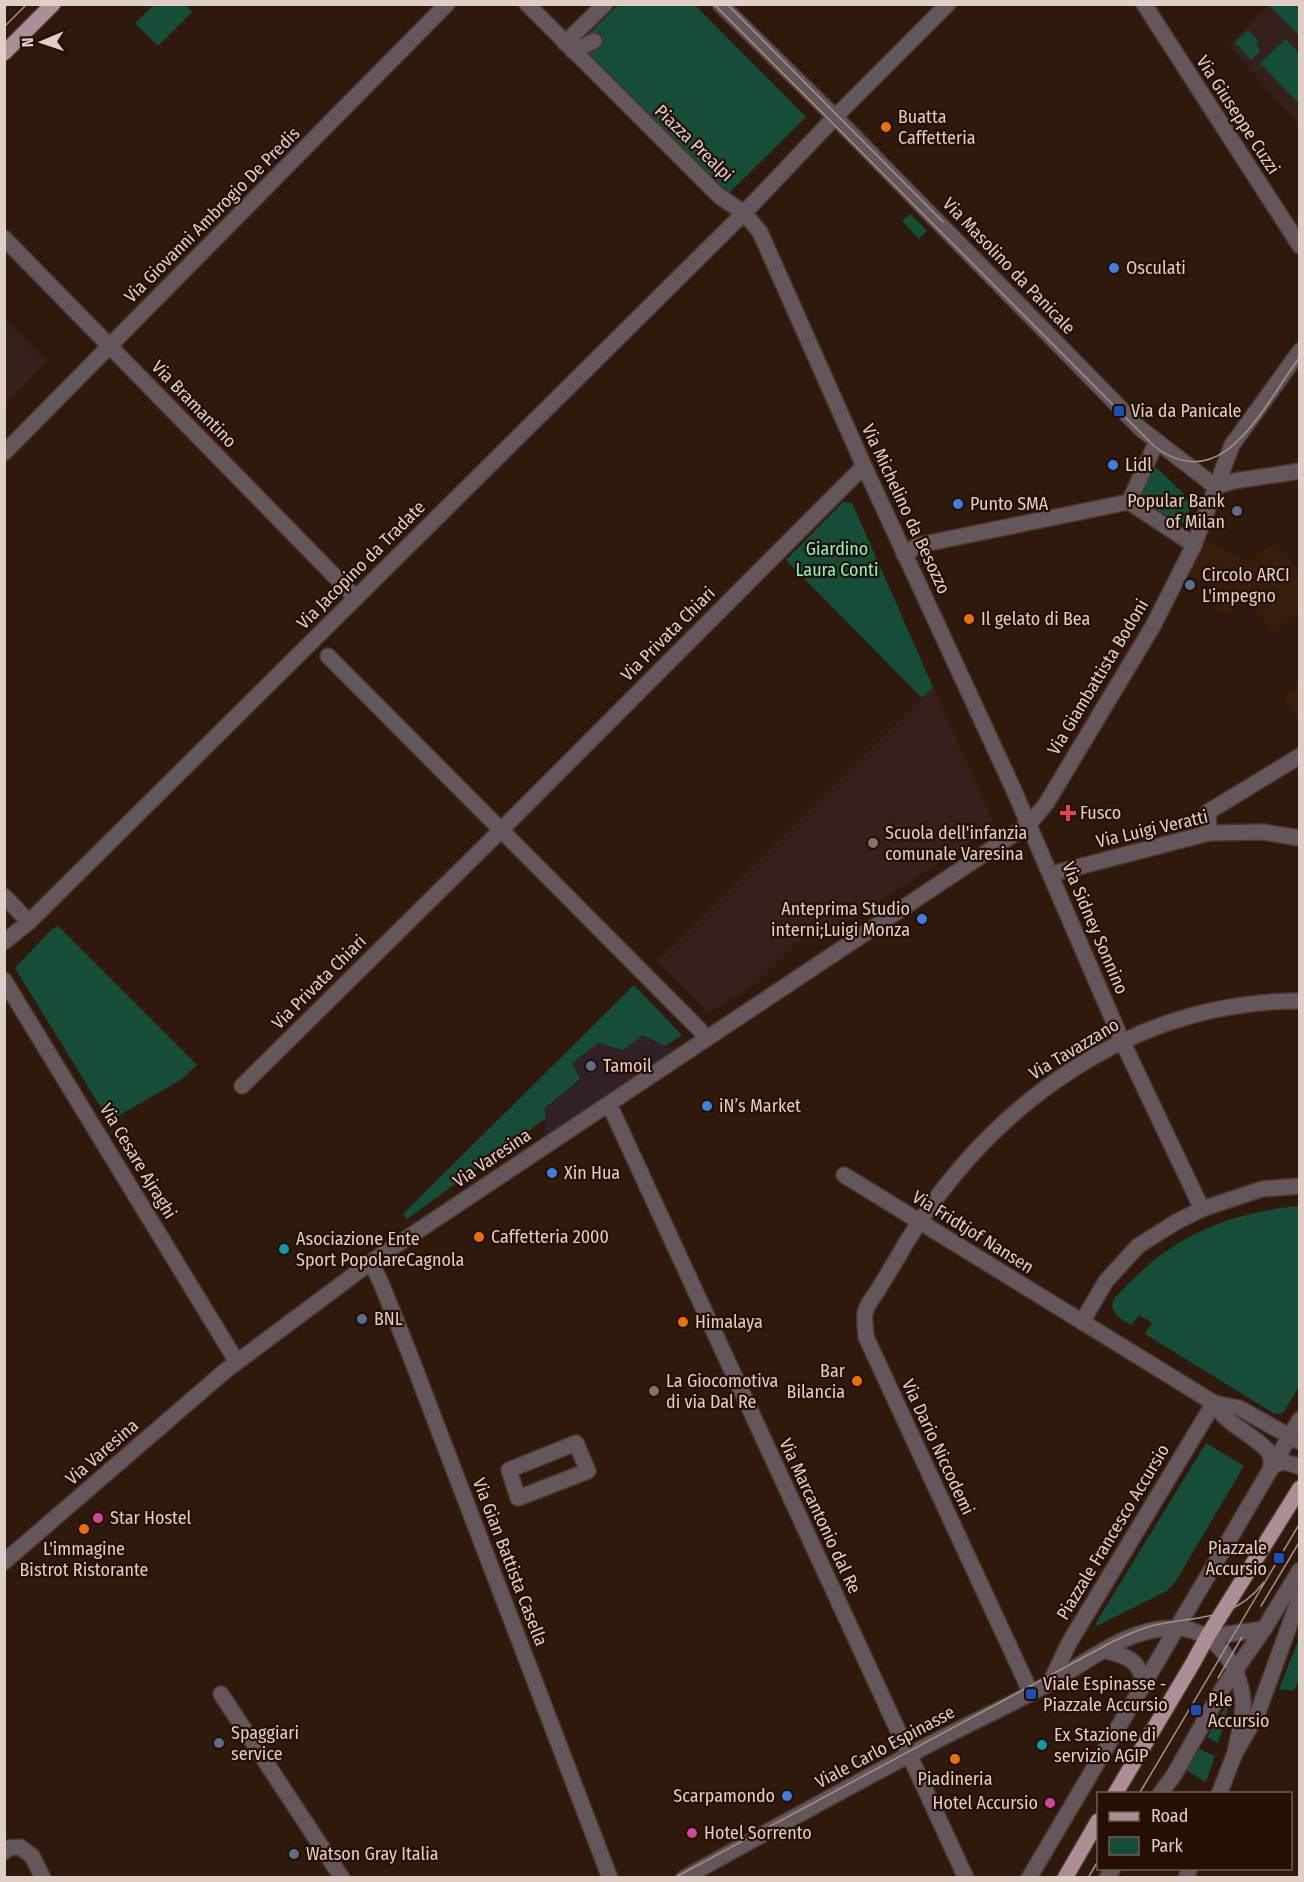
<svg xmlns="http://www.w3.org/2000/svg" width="1304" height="1882" viewBox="0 0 1304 1882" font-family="'Fira Sans Condensed',sans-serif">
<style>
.commercial{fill:#322027}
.built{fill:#391d0c}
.education{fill:#34211d}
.green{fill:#164d38}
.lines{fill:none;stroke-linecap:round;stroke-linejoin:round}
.minor-casing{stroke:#4b362a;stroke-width:18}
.major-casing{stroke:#4b362a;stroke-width:18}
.minor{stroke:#64575b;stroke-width:15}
.major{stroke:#ab8e96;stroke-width:15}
.tram{stroke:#a39187;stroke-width:1.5}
.food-dot{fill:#e8710a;stroke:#250f04;stroke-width:2}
.shop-dot{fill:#3f7fe0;stroke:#250f04;stroke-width:2}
.transit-dot{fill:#1a4fb4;stroke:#250f04;stroke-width:2}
.service-dot{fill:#5c6f8a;stroke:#250f04;stroke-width:2}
.health-dot{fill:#e0444e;stroke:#250f04;stroke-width:2}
.education-dot{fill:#8d6e63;stroke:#250f04;stroke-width:2}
.culture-dot{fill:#0f9aa8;stroke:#250f04;stroke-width:2}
.hotel-dot{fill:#d1479c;stroke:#250f04;stroke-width:2}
.labels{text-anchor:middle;stroke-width:4.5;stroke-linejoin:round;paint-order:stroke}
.street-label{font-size:18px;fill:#dfcfc7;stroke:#250f04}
.poi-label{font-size:18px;fill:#dfcfc7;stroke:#250f04;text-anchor:start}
.park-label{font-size:18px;fill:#83f4c4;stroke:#250f04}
</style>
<rect width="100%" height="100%" fill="#2f190c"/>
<!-- commercial -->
<path class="commercial" d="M643 1035 684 1056 545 1146V1108L580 1080 571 1063 598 1043 623 1050Z"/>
<!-- built -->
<g class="built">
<path d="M1199 535 1249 562 1275 541 1299 573V612L1273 634 1246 597 1229 615 1214 608 1222 592 1182 572Z"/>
<path d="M1299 685V721L1283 698Z"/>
</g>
<!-- education -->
<g class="education">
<path d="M1269 5H1299V124L1229 46Z"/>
<path d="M5 319 47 362 5 405Z"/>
<path d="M933 687 995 826 848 922 841 919 823 937 813 927 756 984 708 1013 657 962Z"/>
</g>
<!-- green -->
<g class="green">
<path d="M154 5H185L192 12 158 46 135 23Z"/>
<path d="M618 5H695L806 117 728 194 579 43Z"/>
<path d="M1269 5H1299V36Z"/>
<path d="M1248 30 1259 42 1256 45 1261 51 1251 60 1235 42Z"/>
<path d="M1286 39 1299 53V104L1260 63Z"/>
<path d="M910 214 927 231 919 239 902 221Z"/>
<path d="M1157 468 1186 496 1190 508 1184 523C1175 522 1145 510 1142 502 1139 493 1148 477 1151 469Z"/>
<path d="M843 502 852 503 933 687 922 698 786 560Z"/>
<path d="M58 926 197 1065 182 1079 113 1119H108L15 968 52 929Z"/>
<path d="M634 985 682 1035 665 1046 643 1035 623 1050 598 1043 572 1063 580 1079 545 1108V1119L407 1219 403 1214Z"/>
<path d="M1299 1206V1387L1283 1413 1275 1414 1145 1334 1152 1323 1139 1315 1131 1325C1121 1319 1108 1313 1114 1299 1130 1282 1146 1265 1165 1252 1204 1224 1252 1210 1299 1206Z"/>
<path d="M1206 1443 1244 1466 1174 1584 1167 1591 1097 1626 1096 1623Z"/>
<path d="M1299 1639V1679L1294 1691 1279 1689Z"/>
<path d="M1226 1706 1228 1707 1218 1743 1207 1737Z"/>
<path d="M1199 1749 1215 1756 1206 1782 1186 1770Z"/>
</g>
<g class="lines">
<defs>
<g id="minor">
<path d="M527 4 719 196 744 213 760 232 864 466 1012 786 1122 1041 1202 1209"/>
<path d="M720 4 835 117 1141 429 1216 487"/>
<path d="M1144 4 1300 246"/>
<path d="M565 43 605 4"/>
<path d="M573 51 594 41"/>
<path d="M4 238 356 598"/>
<path d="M4 453 447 4"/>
<path d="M1216 487 1234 481 1300 471"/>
<path d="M1129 502 1156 443"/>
<path d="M904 554 919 545 1129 502 1194 545"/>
<path d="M328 656 699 1029 706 1039"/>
<path d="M1209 833 1208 812 1300 756"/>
<path d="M1051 874 1209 833 1263 832 1300 838"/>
<path d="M4 896 29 922"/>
<path d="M4 942 29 922 744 213 835 117 948 4"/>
<path d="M4 980 237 1362"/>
<path d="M242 1086 493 838 864 466"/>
<path d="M609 1104 966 1878"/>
<path d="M844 1175 1214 1403 1239 1408 1300 1442"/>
<path d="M371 1262 381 1283 408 1350 610 1878"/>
<path d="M1082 1322 1106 1281 1138 1246 1176 1222 1202 1209 1262 1189 1300 1186"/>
<path d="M1214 1403C1227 1426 1251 1432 1268 1451L1271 1458V1468"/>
<path d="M576 1443 588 1471 518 1498 509 1470Z"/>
<path d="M1271 1468C1280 1459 1289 1463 1300 1467"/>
<path d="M4 1562 225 1371 371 1262 1029 824 1046 804 1153 626 1194 545 1232 445 1300 351"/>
<path d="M1207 1637 1264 1629"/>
<path d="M1104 1650C1129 1657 1138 1659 1145 1685"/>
<path d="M1050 1683 1069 1643 1214 1403"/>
<path d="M1031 1693 866 1337C866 1329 863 1317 866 1310 868 1303 874 1296 878 1290 887 1275 897 1259 906 1243 991 1104 1132 1001 1300 1001"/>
<path d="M221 1694 342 1878"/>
<path d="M1160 1794 1174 1775 1223 1688 1264 1629 1300 1570"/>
<path d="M1219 1794 1235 1753 1257 1715 1300 1596"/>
<path d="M4 1852 9 1848 20 1847 32 1856 43 1878"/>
<path d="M684 1878C765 1833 846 1788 928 1745 968 1724 1010 1705 1050 1683 1089 1661 1129 1626 1177 1628 1216 1630 1241 1667 1243 1703 1243 1719 1238 1737 1235 1753"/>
<path d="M1029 1878C1121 1725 1210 1572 1300 1419"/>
<path d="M1107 1878 1113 1868"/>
<path d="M1186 1878 1190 1868"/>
</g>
<g id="major">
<path d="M4 53 53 4"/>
<path d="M1115 1794 1193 1663 1207 1637 1300 1488"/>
<path d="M1065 1878 1098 1821"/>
</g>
</defs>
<!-- minor casing -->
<use href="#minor" class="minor-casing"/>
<!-- major casing -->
<use href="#major" class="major-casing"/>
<!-- minor -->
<use href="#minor" class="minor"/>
<!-- major -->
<use href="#major" class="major"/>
<!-- tram -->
<g class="tram">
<path d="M714 4 1154 446C1224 500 1265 402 1300 357"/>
<path d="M727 4 943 222"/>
<path d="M4 27 27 4"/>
<path d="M1261 1606 1300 1541"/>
<path d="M1218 1678 1242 1637"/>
<path d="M1139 1794 1300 1523"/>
<path d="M674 1878 1112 1642C1124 1636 1137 1630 1151 1626 1195 1615 1233 1623 1264 1582"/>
<path d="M1088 1878 1098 1861"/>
</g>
</g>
<!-- markers -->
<g class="food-dot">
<circle cx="886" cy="127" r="6"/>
<circle cx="969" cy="619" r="6"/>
<circle cx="479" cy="1237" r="6"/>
<circle cx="683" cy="1322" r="6"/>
<circle cx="857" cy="1381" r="6"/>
<circle cx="84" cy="1529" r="6"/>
<circle cx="955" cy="1759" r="6"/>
</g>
<g class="shop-dot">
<circle cx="1114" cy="268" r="6"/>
<circle cx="1113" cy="465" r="6"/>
<circle cx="958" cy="504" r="6"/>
<circle cx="922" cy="919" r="6"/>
<circle cx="707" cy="1106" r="6"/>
<circle cx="552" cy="1173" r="6"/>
<circle cx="787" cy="1796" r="6"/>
</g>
<g class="transit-dot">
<rect x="1113" y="405" width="12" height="12" rx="3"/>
<rect x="1273" y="1552" width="12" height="12" rx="3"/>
<rect x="1025" y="1688" width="12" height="12" rx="3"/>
<rect x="1190" y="1704" width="12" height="12" rx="3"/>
</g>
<g class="service-dot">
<circle cx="1237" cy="511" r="6"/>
<circle cx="1190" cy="585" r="6"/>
<circle cx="591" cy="1066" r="6"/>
<circle cx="362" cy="1319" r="6"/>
<circle cx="219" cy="1743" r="6"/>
<circle cx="294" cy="1854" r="6"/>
</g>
<path class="health-dot" d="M1065 804h6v6h6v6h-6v6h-6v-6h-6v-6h6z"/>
<g class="education-dot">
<circle cx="873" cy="843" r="6"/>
<circle cx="654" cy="1391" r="6"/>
</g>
<g class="culture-dot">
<circle cx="284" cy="1249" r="6"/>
<circle cx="1042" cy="1745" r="6"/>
</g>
<g class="hotel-dot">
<circle cx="98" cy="1518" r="6"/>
<circle cx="1050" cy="1803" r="6"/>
<circle cx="692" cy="1833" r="6"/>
</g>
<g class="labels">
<!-- street labels -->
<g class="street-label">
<text transform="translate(1238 115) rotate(57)" y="6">Via Giuseppe Cuzzi</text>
<text transform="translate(694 143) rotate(44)" y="6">Piazza Prealpi</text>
<text transform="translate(212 215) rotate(-45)" y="6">Via Giovanni Ambrogio De Predis</text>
<text transform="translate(1009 266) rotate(46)" y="6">Via Masolino da Panicale</text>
<text transform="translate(194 404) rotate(46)" y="6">Via Bramantino</text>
<text transform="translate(906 509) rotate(65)" y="6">Via Michelino da Besozzo</text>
<text transform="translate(361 565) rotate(-45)" y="6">Via Jacopino da Tradate</text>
<text transform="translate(668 634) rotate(-45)" y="6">Via Privata Chiari</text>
<text transform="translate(1098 677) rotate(-59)" y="6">Via Giambattista Bodoni</text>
<text transform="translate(1152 829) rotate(-13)" y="6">Via Luigi Veratti</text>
<text transform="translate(1095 928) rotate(67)" y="6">Via Sidney Sonnino</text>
<text transform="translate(319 982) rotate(-45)" y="6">Via Privata Chiari</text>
<text transform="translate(1074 1049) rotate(-31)" y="6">Via Tavazzano</text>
<text transform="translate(492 1158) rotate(-34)" y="6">Via Varesina</text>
<text transform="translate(138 1161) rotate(59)" y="6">Via Cesare Ajraghi</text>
<text transform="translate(973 1232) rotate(32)" y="6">Via Fridtjof Nansen</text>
<text transform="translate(938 1447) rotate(65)" y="6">Via Dario Niccodemi</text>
<text transform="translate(102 1452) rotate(-41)" y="6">Via Varesina</text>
<text transform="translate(820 1516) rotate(65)" y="6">Via Marcantonio dal Re</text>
<text transform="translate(1113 1532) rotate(-59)" y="6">Piazzale Francesco Accursio</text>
<text transform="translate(510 1562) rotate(69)" y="6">Via Gian Battista Casella</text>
<text transform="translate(885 1747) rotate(-28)" y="6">Viale Carlo Espinasse</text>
</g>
<!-- poi labels -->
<g class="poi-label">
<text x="898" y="123">Buatta<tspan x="898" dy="21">Caffetteria</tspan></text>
<text x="1126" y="274">Osculati</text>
<text x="1131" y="417">Via da Panicale</text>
<text x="1125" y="471">Lidl</text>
<text x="1225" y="507" text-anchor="end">Popular Bank<tspan x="1225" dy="21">of Milan</tspan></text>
<text x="970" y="510">Punto SMA</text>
<text x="1202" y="581">Circolo ARCI<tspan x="1202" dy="21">L'impegno</tspan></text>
<text x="981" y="625">Il gelato di Bea</text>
<text x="1080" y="819">Fusco</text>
<text x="885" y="839">Scuola dell'infanzia<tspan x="885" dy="21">comunale Varesina</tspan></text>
<text x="910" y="915" text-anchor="end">Anteprima Studio<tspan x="910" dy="21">interni;Luigi Monza</tspan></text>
<text x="603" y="1072">Tamoil</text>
<text x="719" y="1112">iN’s Market</text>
<text x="564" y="1179">Xin Hua</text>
<text x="491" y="1243">Caffetteria 2000</text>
<text x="296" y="1245">Asociazione Ente<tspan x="296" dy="21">Sport PopolareCagnola</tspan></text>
<text x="374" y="1325">BNL</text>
<text x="695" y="1328">Himalaya</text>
<text x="845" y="1377" text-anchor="end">Bar<tspan x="845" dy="21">Bilancia</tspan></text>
<text x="666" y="1387">La Giocomotiva<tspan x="666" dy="21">di via Dal Re</tspan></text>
<text x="110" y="1524">Star Hostel</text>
<text x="1267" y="1554" text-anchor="end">Piazzale<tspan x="1267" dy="21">Accursio</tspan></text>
<text x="84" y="1555" text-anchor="middle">L'immagine<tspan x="84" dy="21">Bistrot Ristorante</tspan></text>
<text x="1043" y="1690">Viale Espinasse -<tspan x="1043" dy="21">Piazzale Accursio</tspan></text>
<text x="1208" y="1706">P.le<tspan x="1208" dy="21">Accursio</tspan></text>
<text x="231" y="1739">Spaggiari<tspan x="231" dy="21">service</tspan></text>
<text x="1054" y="1741">Ex Stazione di<tspan x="1054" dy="21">servizio AGIP</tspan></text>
<text x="955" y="1785" text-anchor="middle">Piadineria</text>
<text x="775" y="1802" text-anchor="end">Scarpamondo</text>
<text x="1038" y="1809" text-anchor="end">Hotel Accursio</text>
<text x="704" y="1839">Hotel Sorrento</text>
<text x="306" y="1860">Watson Gray Italia</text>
</g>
<!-- park labels -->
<g class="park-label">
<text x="837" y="555">Giardino<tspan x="837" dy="21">Laura Conti</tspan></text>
</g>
</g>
<!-- border -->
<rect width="1304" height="1882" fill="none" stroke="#dfcfc7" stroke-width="12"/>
<!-- legend -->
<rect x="1097" y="1792" width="195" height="78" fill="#250f04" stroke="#6f5c52" stroke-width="1.5"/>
<rect x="1109" y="1812" width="30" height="9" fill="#ab8e96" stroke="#6f5c52" stroke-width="1.5"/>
<text x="1151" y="1822" font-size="18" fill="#dfcfc7">Road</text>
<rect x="1109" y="1837" width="30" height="18" fill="#164d38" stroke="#6f5c52" stroke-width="1.5"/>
<text x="1151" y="1852" font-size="18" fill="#dfcfc7">Park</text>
<!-- north arrow -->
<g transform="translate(42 42) rotate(268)" stroke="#250f04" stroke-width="4.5" paint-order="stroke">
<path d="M0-4.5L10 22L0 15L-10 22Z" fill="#dfcfc7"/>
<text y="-9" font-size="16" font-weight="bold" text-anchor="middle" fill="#dfcfc7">N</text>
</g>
</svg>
